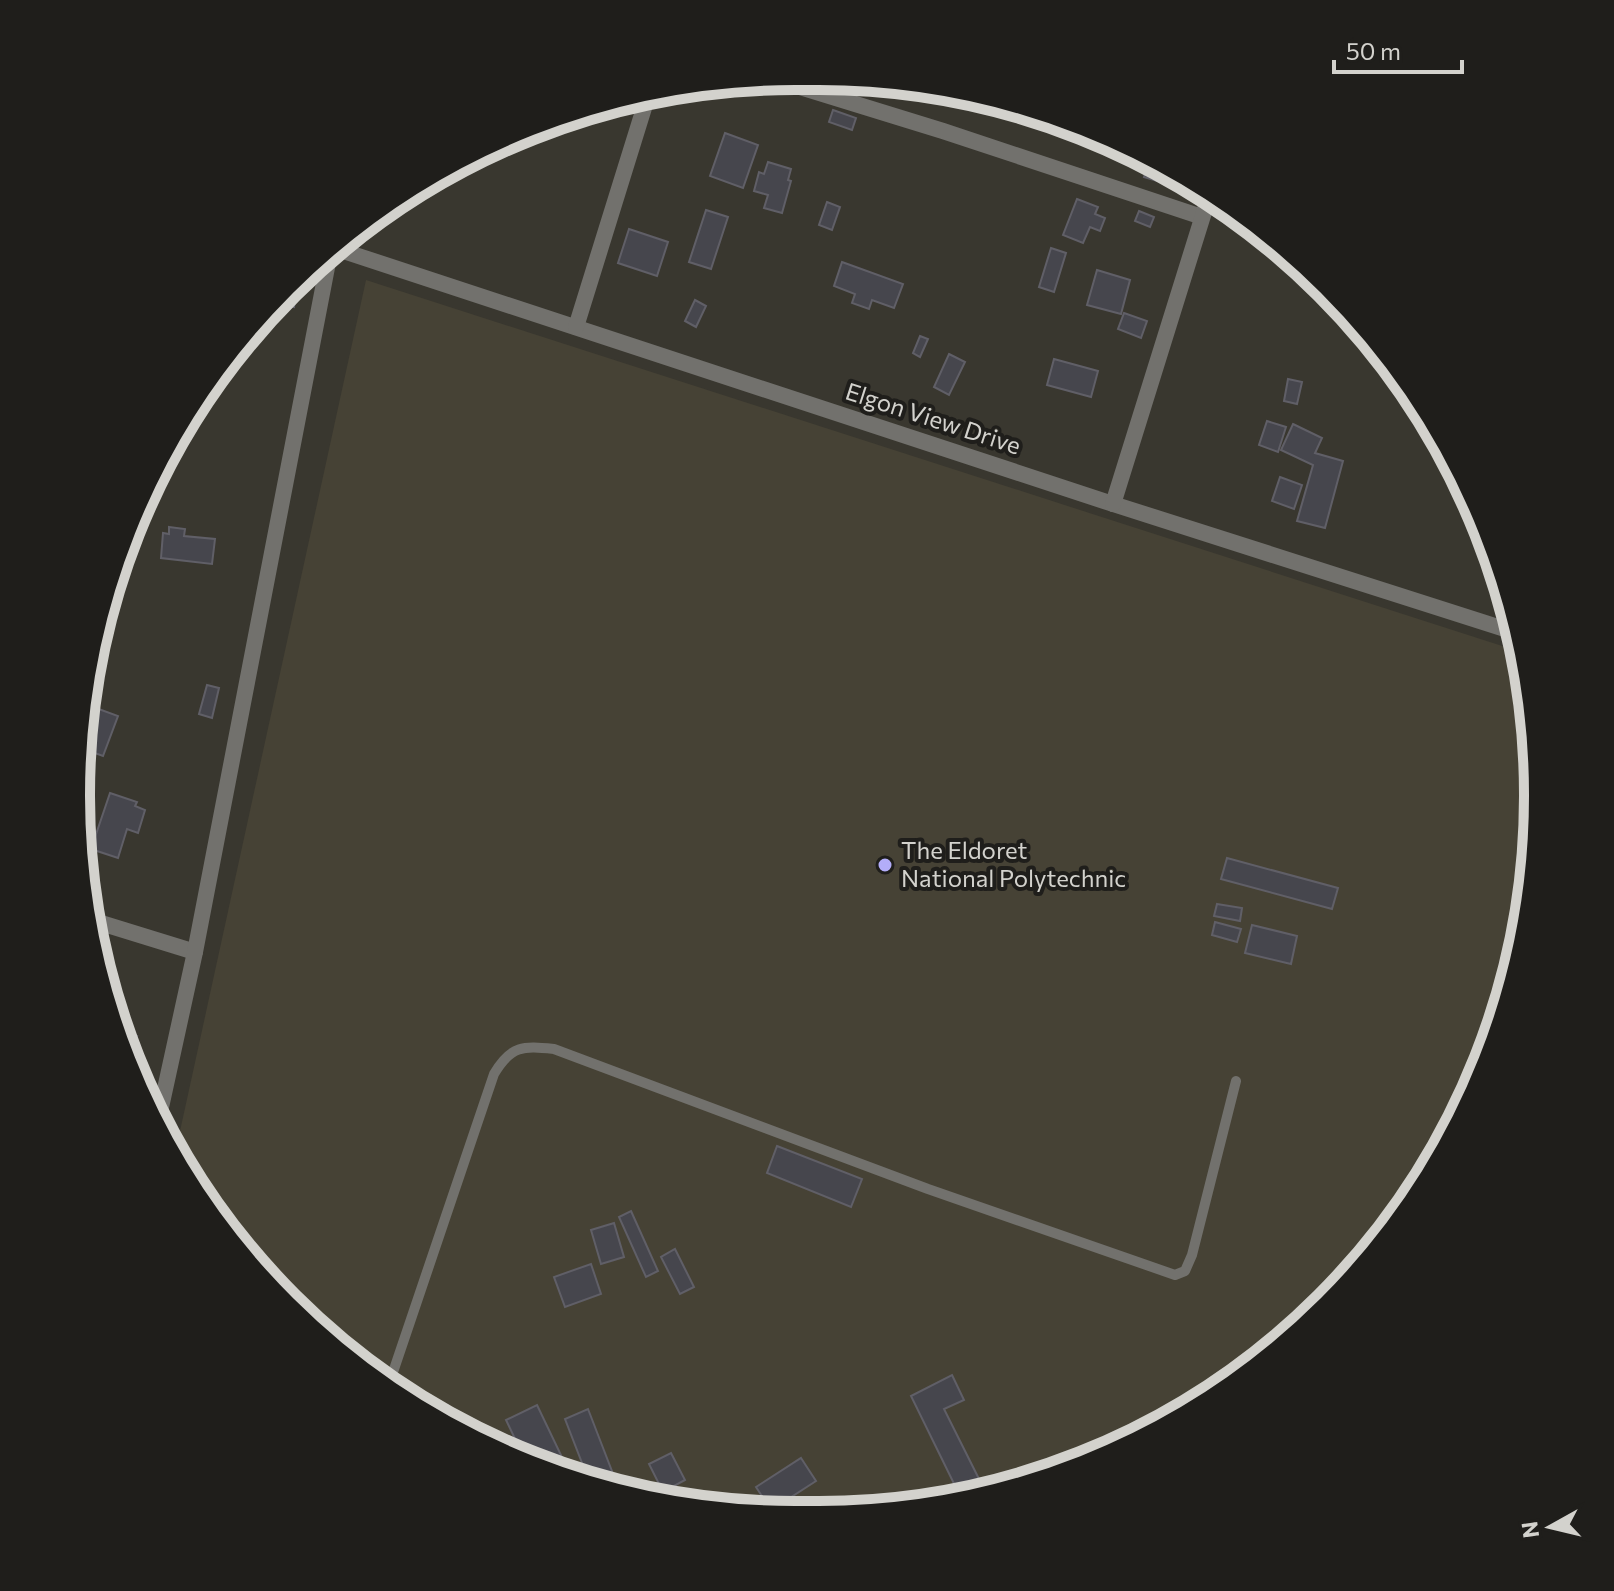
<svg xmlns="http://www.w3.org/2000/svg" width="1614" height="1591" viewBox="0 0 1614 1591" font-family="Commissioner,sans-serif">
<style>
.built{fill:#464235}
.building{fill:#46464d;stroke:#605f67;stroke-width:2}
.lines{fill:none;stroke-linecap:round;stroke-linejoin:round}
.service{stroke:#72716d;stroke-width:10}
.minor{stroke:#72716d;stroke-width:16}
.poi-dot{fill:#b3adf9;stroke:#1f1e1b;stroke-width:3}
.labels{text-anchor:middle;stroke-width:8;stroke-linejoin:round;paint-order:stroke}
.street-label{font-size:24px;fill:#d3d2cd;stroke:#1f1e1b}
.poi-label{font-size:24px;fill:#d3d2cd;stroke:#1f1e1b;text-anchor:start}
.rim{fill:none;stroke:#d3d2cd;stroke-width:10}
</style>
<rect width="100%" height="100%" fill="#39372f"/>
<!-- built -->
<path class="built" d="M366 280 1524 653 1538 795 1524 935 1483 1070 1417 1195 1328 1304 1219 1393 1094 1460 959 1501 818 1515 656 1501 521 1460 396 1394 287 1305 198 1196 175 1154Z"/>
<!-- building -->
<g class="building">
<path d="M833 110 856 118 852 130 829 122Z"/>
<path d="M725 133 758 145 743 188 710 176Z"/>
<path d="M1149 160 1181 177 1178 187 1144 177Z"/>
<path d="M768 162 791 169 788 180 791 181 782 213 764 208 768 195 754 191 759 172 764 174Z"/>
<path d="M1077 199 1098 207 1095 214 1105 218 1100 231 1090 227 1083 243 1063 235Z"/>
<path d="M827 202 840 207 832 230 819 225Z"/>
<path d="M706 210 728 217 711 269 689 262Z"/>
<path d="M1139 211 1154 217 1150 227 1135 221Z"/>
<path d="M629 229 668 242 657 276 618 263Z"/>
<path d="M1051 248 1066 253 1054 292 1039 287Z"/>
<path d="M842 262 903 284 894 308 872 300 869 309 852 303 855 294 834 286Z"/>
<path d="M1097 270 1130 280 1121 314 1087 305Z"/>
<path d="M298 278 294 307 275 304 286 287Z"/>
<path d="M695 300 706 306 696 327 685 321Z"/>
<path d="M1124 313 1147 321 1141 338 1118 329Z"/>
<path d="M920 336 928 339 920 357 913 353Z"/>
<path d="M949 354 965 362 949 395 934 387Z"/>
<path d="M1054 359 1098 371 1091 397 1047 385Z"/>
<path d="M1288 379 1302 382 1297 404 1284 401Z"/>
<path d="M1267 421 1286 427 1278 452 1259 445Z"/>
<path d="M1293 424 1322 438 1315 453 1343 461 1325 528 1297 521 1313 465 1281 450Z"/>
<path d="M1280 477 1302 485 1294 509 1272 501Z"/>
<path d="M169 527 185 529 184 536 215 539 212 564 161 558 163 533 169 534Z"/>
<path d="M207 685 219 688 212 718 199 714Z"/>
<path d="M85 704 118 716 103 756 81 748Z"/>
<path d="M80 755 91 759 88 766 79 763Z"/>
<path d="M78 772 92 776 89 786 77 783Z"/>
<path d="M76 793 82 794 78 814 76 796Z"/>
<path d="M110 793 137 802 135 806 145 810 138 833 127 829 118 858 91 849Z"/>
<path d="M1227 858 1338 888 1332 909 1221 879Z"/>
<path d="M1217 904 1242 908 1240 921 1214 916Z"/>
<path d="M1215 922 1241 929 1237 942 1212 935Z"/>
<path d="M1252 925 1297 936 1291 964 1245 953Z"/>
<path d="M118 1028 137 1036 127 1058Z"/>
<path d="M777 1146 862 1179 851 1207 767 1173Z"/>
<path d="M631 1211 658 1271 646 1277 619 1217Z"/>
<path d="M614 1223 624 1257 601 1264 591 1230Z"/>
<path d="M675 1249 694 1287 680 1294 661 1257Z"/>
<path d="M591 1264 601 1294 565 1307 554 1277Z"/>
<path d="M952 1375 964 1400 944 1409 986 1493 962 1500 911 1396Z"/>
<path d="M537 1405 571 1476 526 1462 506 1420Z"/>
<path d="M588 1409 615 1479 601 1485 589 1481 565 1419Z"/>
<path d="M497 1435 505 1452 484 1441Z"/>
<path d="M671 1453 685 1480 663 1492 649 1464Z"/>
<path d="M801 1458 816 1481 771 1510 756 1487Z"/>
</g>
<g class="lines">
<!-- service -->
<path class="service" d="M388 1387 494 1074C511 1045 523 1046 554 1049L928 1189 1175 1275 1185 1271 1192 1255 1236 1081"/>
<!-- minor -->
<g class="minor">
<path d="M771 78 943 131 1202 217"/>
<path d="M334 248 1113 504 1517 633"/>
<path d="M576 327 649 92"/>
<path d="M1113 504 1210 193"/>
<path d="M88 919 195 952"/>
<path d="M158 1121 195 952 330 252"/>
</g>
</g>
<!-- markers -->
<circle class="poi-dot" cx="885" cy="865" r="8"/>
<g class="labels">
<!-- street labels -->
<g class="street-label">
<text transform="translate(933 419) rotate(18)" y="8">Elgon View Drive</text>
</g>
<!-- poi labels -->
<g class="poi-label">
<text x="901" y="859">The Eldoret<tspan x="901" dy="28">National Polytechnic</tspan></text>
</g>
</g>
<!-- crop -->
<path d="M0 0H1614V1591H0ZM795 90H819A705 705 0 0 1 1524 795V796A705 705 0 0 1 819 1501H795A705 705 0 0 1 90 796V795A705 705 0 0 1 795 90Z" fill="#1f1e1b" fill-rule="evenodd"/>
<path class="rim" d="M795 90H819A705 705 0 0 1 1524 795V796A705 705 0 0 1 819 1501H795A705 705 0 0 1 90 796V795A705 705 0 0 1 795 90Z"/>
<!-- north arrow -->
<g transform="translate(1550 1527) rotate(262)" stroke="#1f1e1b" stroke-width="6" paint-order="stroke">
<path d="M0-6L14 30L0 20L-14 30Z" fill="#d3d2cd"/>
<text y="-12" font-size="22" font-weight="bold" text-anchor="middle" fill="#d3d2cd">N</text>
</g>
<!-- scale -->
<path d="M1334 60v12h128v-12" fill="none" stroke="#d3d2cd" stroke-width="4"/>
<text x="1346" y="60" font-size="24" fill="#d3d2cd" stroke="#1f1e1b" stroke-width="6" paint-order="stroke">50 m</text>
</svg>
